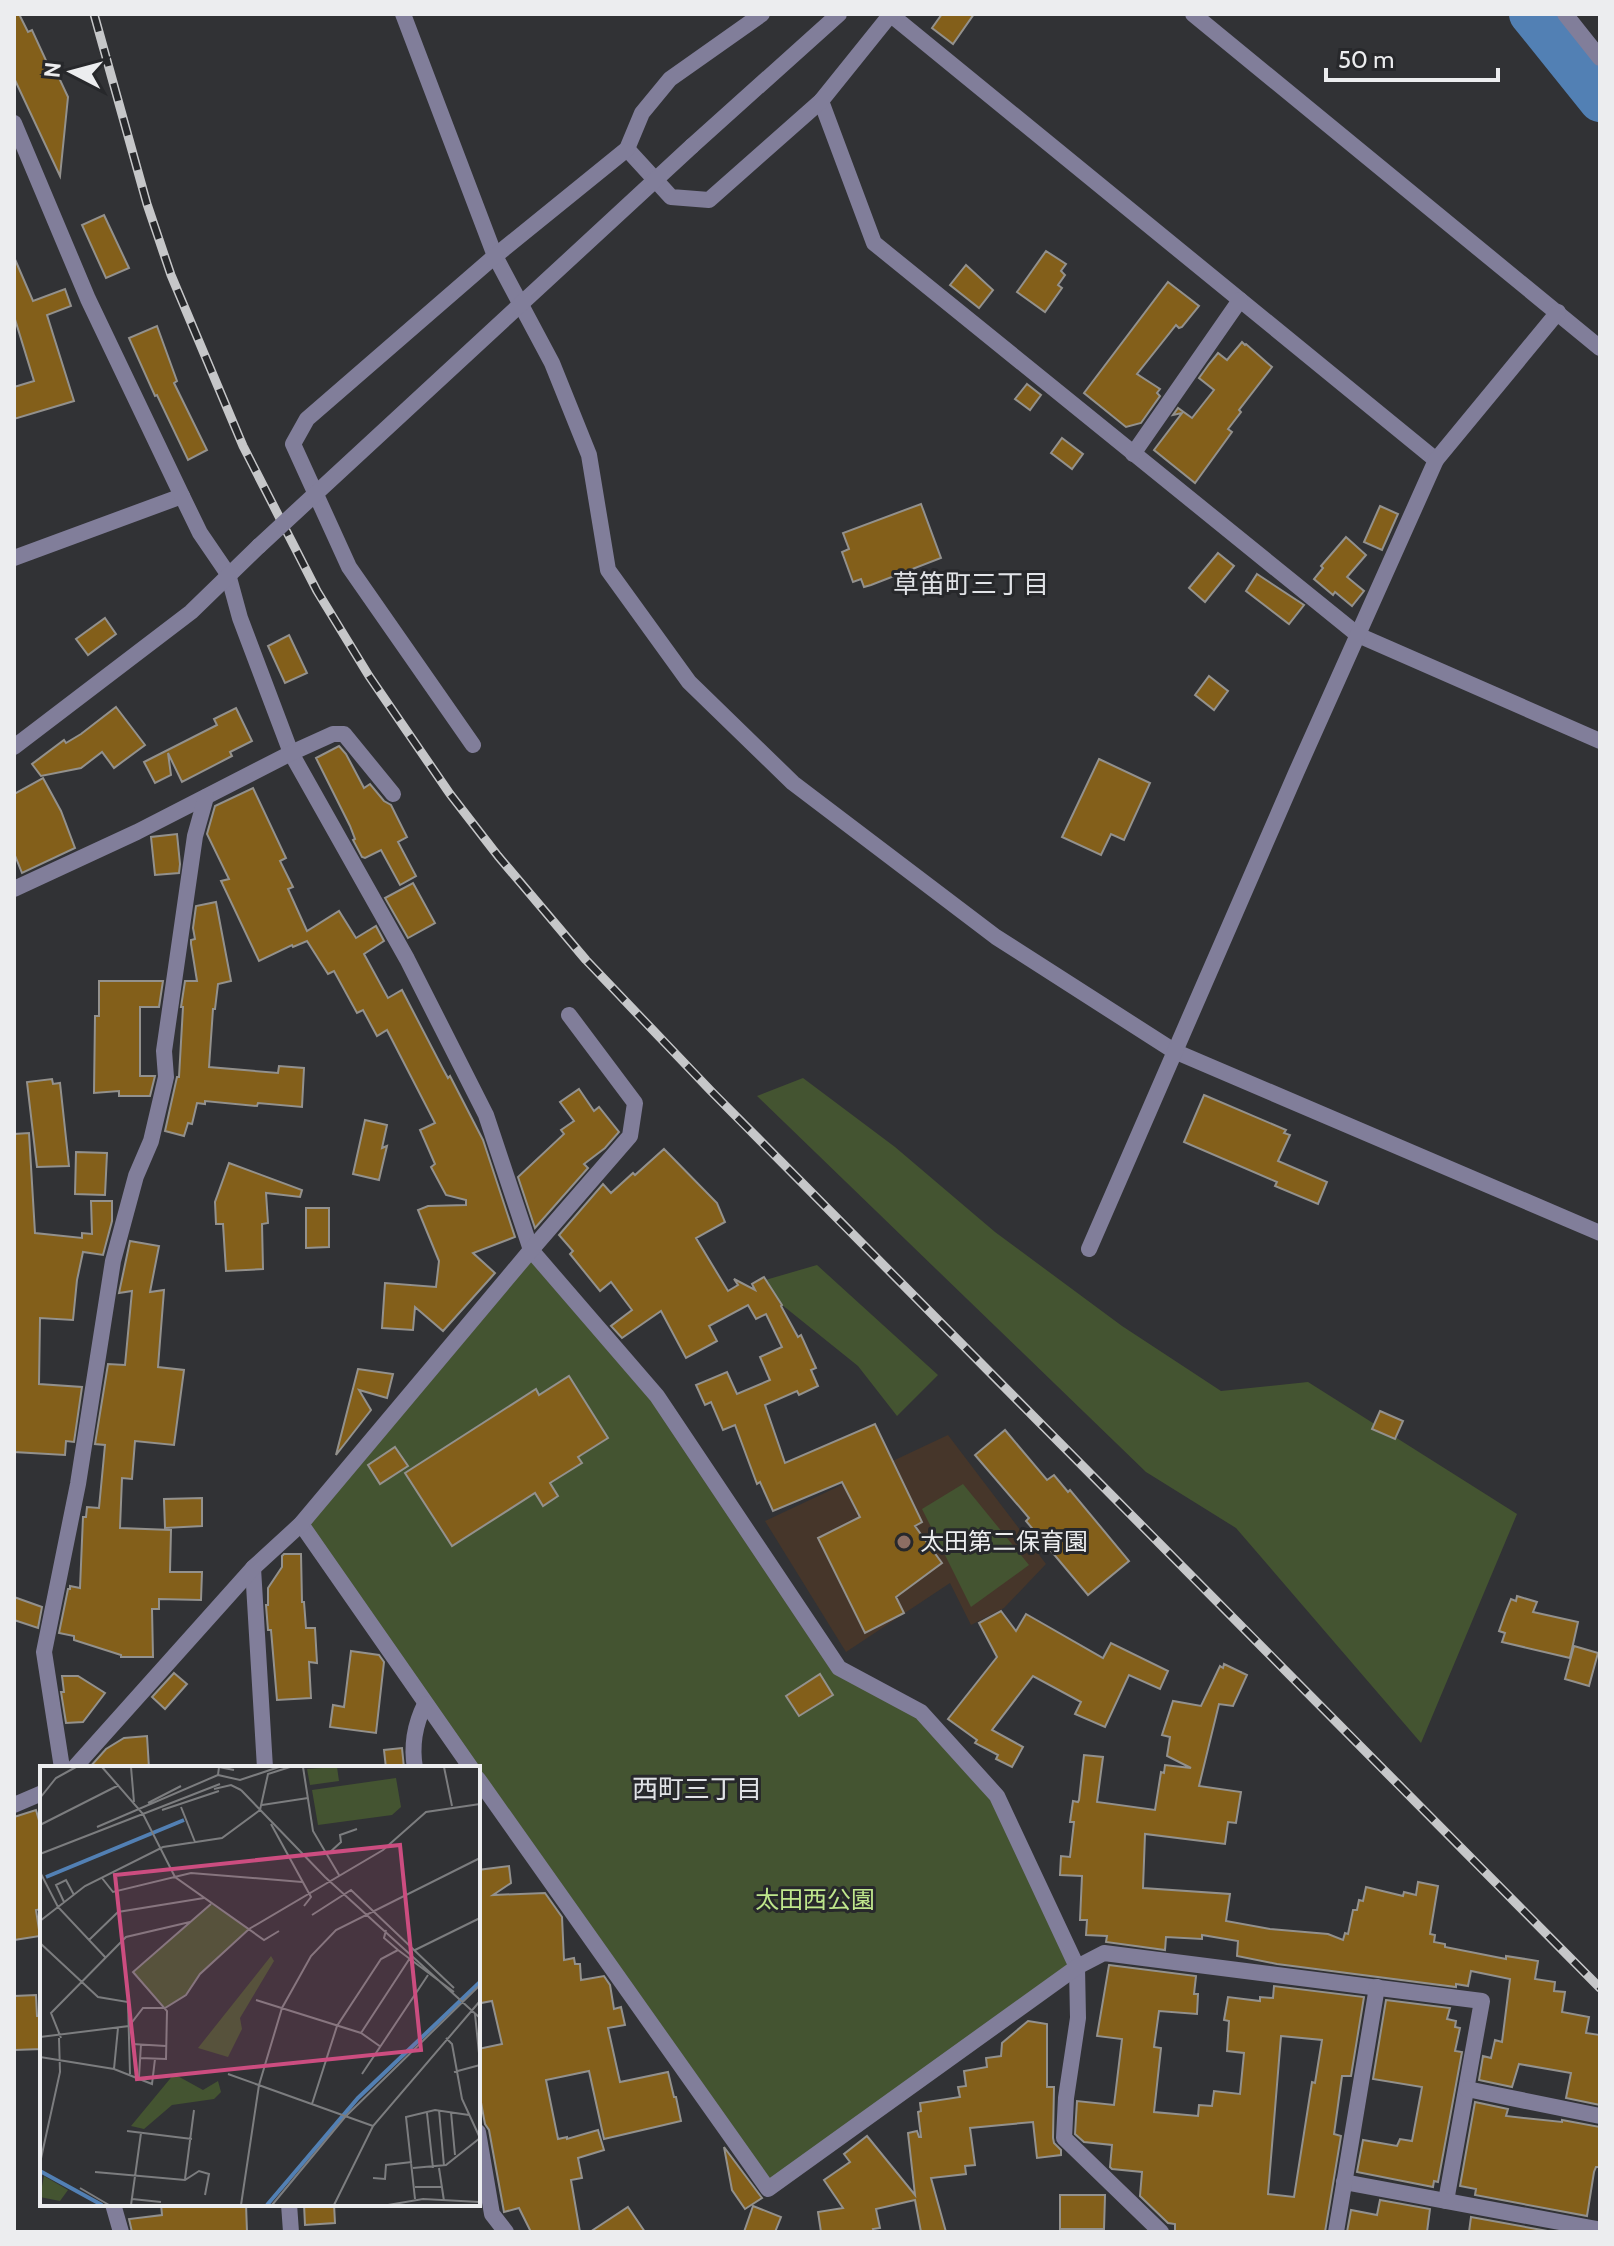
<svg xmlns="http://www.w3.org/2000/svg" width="1614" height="2246" viewBox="0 0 1614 2246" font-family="Cabin,'Noto Sans JP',sans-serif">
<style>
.education{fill:#46362a}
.green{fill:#445431}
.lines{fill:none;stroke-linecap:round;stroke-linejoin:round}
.river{stroke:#5280b4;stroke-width:42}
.building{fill:#835f1a;stroke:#93918d;stroke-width:2;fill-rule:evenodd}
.minor{stroke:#817e9a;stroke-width:16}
.tertiary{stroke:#817e9a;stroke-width:16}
.rail-casing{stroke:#c6c7c9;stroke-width:9}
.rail{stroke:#27282b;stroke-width:6;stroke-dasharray:18;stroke-linecap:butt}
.tertiary-bridge{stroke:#817e9a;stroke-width:16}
.education-dot{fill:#8d6e63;stroke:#27282b;stroke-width:3}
.labels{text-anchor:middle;stroke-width:6;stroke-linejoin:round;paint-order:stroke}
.poi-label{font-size:24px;fill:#ecedef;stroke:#27282b;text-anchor:start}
.park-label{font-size:24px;fill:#bfe78c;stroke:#27282b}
.neighbourhood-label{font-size:26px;fill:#e1e3e7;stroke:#27282b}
.inset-river{fill:none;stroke:#5280b4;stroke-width:4}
.inset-road{fill:none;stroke:#7c7d7f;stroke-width:2}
.view{fill:#cc4d80;fill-opacity:0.15;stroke:#cc4d80;stroke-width:4}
.inset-edge{fill:none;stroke:#ecedef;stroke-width:4}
</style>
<rect width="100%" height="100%" fill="#313235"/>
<!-- education -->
<path class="education" d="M948 1435 1046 1564 1004 1608 971 1625 950 1583 846 1652 765 1521Z"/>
<!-- green -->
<g class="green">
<path d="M803 1078 895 1147 995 1232 1122 1326 1221 1391 1308 1382 1517 1514 1421 1743 1236 1528 1146 1472 757 1096Z"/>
<path d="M531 1250 657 1396 839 1668 921 1712 997 1796 1077 1967 768 2189 301 1524Z"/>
<path d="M817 1265 938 1375 897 1416 858 1366 755 1283Z"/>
<path d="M963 1484 1029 1565 971 1607 922 1509Z"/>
</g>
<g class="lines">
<!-- river -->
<path class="river" d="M1530 14 1600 101"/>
</g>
<!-- building -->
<g class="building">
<path d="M14 14H19L28 32 32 30 49 67 53 65 68 97 60 176 14 78Z"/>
<path d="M942 14H974L953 44 932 28Z"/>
<path d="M104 215 129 268 106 278 82 225Z"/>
<path d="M1046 251 1066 264 1061 271 1065 275 1058 285 1062 288 1045 312 1017 292Z"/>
<path d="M14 257 33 301 65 289 71 306 47 315 74 401 14 419V387L34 381 14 316Z"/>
<path d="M966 265 993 290 979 308 950 285Z"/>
<path d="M1168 282 1199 306 1182 327 1179 328 1176 325 1137 374 1160 389 1157 393 1160 396 1141 423 1126 427 1084 393Z"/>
<path d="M157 326 177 381 174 383 207 450 188 460 157 395 155 396 129 338Z"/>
<path d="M1242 342 1245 345 1246 344 1272 367 1239 410 1241 412 1228 429 1232 432 1195 483 1154 450 1182 413 1173 415 1178 408 1192 418 1214 390 1199 378 1209 364 1218 353 1227 360Z"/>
<path d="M1027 384 1041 395 1030 410 1015 399Z"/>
<path d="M1062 438 1083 454 1072 469 1051 453Z"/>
<path d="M921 504 941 558 871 585 864 587 861 579 853 582 842 552 849 549 843 533Z"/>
<path d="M1380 506 1398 514 1382 550 1364 542Z"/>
<path d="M1346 537 1366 555 1347 577 1364 591 1352 606 1335 592 1333 595 1314 579 1323 568 1321 566Z"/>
<path d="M1218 553 1234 566 1205 602 1189 588Z"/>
<path d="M1257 574 1304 605 1289 624 1246 591Z"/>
<path d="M105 618 116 634 88 655 76 639Z"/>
<path d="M289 635 307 673 285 683 268 646Z"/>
<path d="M1209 676 1228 691 1214 710 1195 695Z"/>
<path d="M116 707 145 745 114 768 102 752 81 768 41 776 32 764 64 740 66 743 81 734Z"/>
<path d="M236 708 252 741 230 752 232 756 182 782 168 753 171 775 155 783 144 762 217 725 214 719Z"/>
<path d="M339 746 346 754 364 788 370 784 384 801 391 805 407 837 398 842 416 876 400 885 381 850 365 858 362 857 353 840 355 839 350 826 316 758Z"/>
<path d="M1099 759 1150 783 1124 840 1111 834 1101 855 1062 837Z"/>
<path d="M43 778 61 811 75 848 22 873 14 853V794Z"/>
<path d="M253 788 286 858 280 861 293 887 288 889 307 931 339 911 356 938 376 926 384 941 364 954 388 998 402 990 442 1067 448 1078 450 1076 483 1140 515 1237 473 1253 495 1273 443 1331 415 1307 413 1330 382 1328 385 1283 436 1287 439 1261 418 1210 428 1206 466 1205V1200L446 1195 431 1167 435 1164 420 1130 435 1123 387 1030 377 1036 363 1010 357 1013 334 971 328 974 307 941 293 947 292 945 259 961 221 881 229 879 207 834 215 806Z"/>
<path d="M177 834 180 864 179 873 155 875 151 837Z"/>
<path d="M413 883 435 923 408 938 385 898Z"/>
<path d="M216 902 231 981 218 984 215 1009H213L209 1067 278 1073 279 1066 304 1068 302 1107 258 1103 257 1106 205 1101V1104L197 1103 192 1124 188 1123 184 1136 165 1131 177 1077H179L183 1007H181L185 981H197L191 944V940L195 939 193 928 196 906Z"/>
<path d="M99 981H163L159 1007H140V1076H155L150 1096H119V1091L94 1093 95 1016H99Z"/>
<path d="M52 1079 53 1084 60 1083 69 1166 37 1167 27 1082Z"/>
<path d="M579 1089 594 1111 599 1107 619 1132 605 1148 584 1164 588 1168 535 1228 518 1177 564 1134 561 1130 574 1121 560 1102Z"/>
<path d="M1204 1095 1286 1130 1284 1133 1290 1135 1278 1161 1327 1182 1318 1204 1275 1186 1277 1182 1184 1142Z"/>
<path d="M365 1120 387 1125 382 1148 387 1146 379 1180 353 1174Z"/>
<path d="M29 1133 35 1233 82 1238V1233L92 1234 91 1201H112V1221L103 1255 83 1252 77 1280 73 1320 40 1318 39 1384 82 1387 74 1442 66 1441 65 1455 14 1452V1134Z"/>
<path d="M664 1149 717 1203 725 1222 696 1238 728 1291 738 1285 734 1279 755 1290 752 1284 764 1277 782 1305 781 1306 798 1337 801 1335 816 1368 811 1370 818 1386 799 1395 797 1391 765 1405 785 1463 875 1424 922 1522 915 1526 942 1563 896 1597 904 1613 865 1633 818 1538 860 1517 842 1482 773 1511 760 1482 757 1484 735 1425 723 1430 711 1402 705 1405 696 1385 727 1372 737 1394 770 1380 760 1357 782 1347 766 1314 756 1319 748 1305 709 1326 717 1341 686 1358 661 1311 622 1338 611 1326 632 1310 611 1282 600 1291 570 1254 573 1251 559 1235 603 1184 611 1193 633 1173 635 1175Z"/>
<path d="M76 1152 107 1153 105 1195 75 1194Z"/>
<path d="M229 1163 302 1190 300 1197 266 1193 268 1223 262 1224 263 1269 226 1271 223 1224H216L215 1202Z"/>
<path d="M306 1208H329V1247L306 1248Z"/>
<path d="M130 1241 159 1246 150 1292 164 1290 158 1367 184 1370 174 1445 135 1441 132 1479 122 1478 120 1528 171 1530 170 1572H202L201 1600 159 1599V1609H152L153 1657H121V1655L74 1640V1636L59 1633 68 1589H70V1586L80 1588 83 1517H86L87 1507 99 1508 105 1445 95 1444 108 1364 125 1365 132 1291 119 1293Z"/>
<path d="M358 1369 393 1374 387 1398 359 1390 371 1410 336 1455Z"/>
<path d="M569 1376 608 1438 578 1457 582 1463 550 1483 558 1496 543 1506 535 1493 452 1546 405 1473 536 1389 539 1395Z"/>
<path d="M1380 1411 1403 1421 1395 1439 1372 1429Z"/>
<path d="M1005 1430 1047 1480 1054 1475 1068 1492 1070 1490 1129 1561 1088 1595 1026 1521 1029 1518 975 1455Z"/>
<path d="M395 1447 408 1466 380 1484 368 1465Z"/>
<path d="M202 1498V1526L165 1528 164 1499Z"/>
<path d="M284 1554H301L302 1602H304L306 1628H315L317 1663 309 1662 311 1698 277 1700 271 1630H268L266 1605H268V1588L282 1567V1556Z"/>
<path d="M1517 1596 1537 1602 1533 1612 1578 1622 1570 1658 1502 1642 1505 1633 1499 1631 1505 1614 1511 1599 1516 1601Z"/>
<path d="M14 1597 42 1607 38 1628 14 1620Z"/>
<path d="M1001 1611 1016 1631 1026 1614 1103 1658 1111 1643 1168 1671 1160 1689 1129 1675 1105 1727 1075 1714 1081 1702 1033 1676 992 1730 1023 1747 1012 1767 996 1759 998 1755 975 1743 977 1740 948 1719 997 1657 979 1623Z"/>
<path d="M1574 1646 1598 1653 1589 1686 1565 1679Z"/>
<path d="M351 1651 379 1655 384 1662 376 1733 330 1727 333 1705 344 1707Z"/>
<path d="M1224 1664 1247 1675 1233 1706 1219 1704 1199 1786 1241 1792 1236 1823 1228 1822 1225 1844 1145 1834 1143 1888 1230 1894 1226 1921 1270 1929 1328 1934 1343 1940 1345 1933 1348 1934 1353 1910H1357L1359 1900 1363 1901 1366 1887 1403 1896 1404 1892 1416 1895 1418 1882 1438 1886 1430 1934 1435 1935 1434 1942 1445 1944V1947L1506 1959V1956L1538 1961 1535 1979 1555 1982 1554 1991 1565 1992 1562 2012 1589 2017 1586 2033 1600 2035V2105L1566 2098 1571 2073 1519 2064 1512 2087 1479 2080 1483 2056 1491 2058 1495 2040 1502 2042 1510 1979 1471 1971 1468 1986 1456 1984V1987L1277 1964 1237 1956 1238 1941 1202 1935V1939L1166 1937 1165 1950 1106 1942 1107 1936 1086 1935 1087 1920H1080L1082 1876 1060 1875 1061 1856 1070 1857 1074 1822H1070L1073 1801 1078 1802 1079 1800 1084 1755 1103 1757 1097 1802 1155 1810 1161 1772 1164 1773 1165 1765 1191 1768 1167 1756 1170 1737 1162 1735 1173 1701 1201 1706 1220 1666 1223 1668Z"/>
<path d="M174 1673 187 1684 165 1709 152 1697Z"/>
<path d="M820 1674 833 1695 799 1716 786 1696Z"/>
<path d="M62 1676H78L105 1693 83 1722 66 1723 61 1692H64Z"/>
<path d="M147 1736 149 1768H89L106 1749 124 1738Z"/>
<path d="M402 1748 404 1768H386L384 1750Z"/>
<path d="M36 1810 42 1831V1909L36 1910 40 1936 14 1940V1817Z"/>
<path d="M509 1866 511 1883 493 1895 545 1893 562 1917 564 1960 574 1958 575 1964H580L581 1980 604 1976 610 1985 614 2009 621 2007 625 2025 608 2028 620 2082 668 2072 674 2097H676L681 2121 604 2139 589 2071 546 2080 558 2139 567 2137V2139L598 2130 604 2150 578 2158 582 2178 571 2180 580 2232H531L519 2208 504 2212 489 2130 485 2124 482 2108 478 2086V2049L502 2044 492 2001 481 2003 478 1991V1870Z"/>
<path d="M1109 1965 1196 1976 1194 1994H1198L1197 2014 1159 2011 1154 2047 1161 2048 1154 2112 1198 2116 1199 2105 1212 2106 1214 2091 1240 2094 1244 2053 1227 2051 1229 2021 1224 2020 1228 1997 1260 2001V1997L1273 1998 1274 1986 1364 1997 1351 2076H1342L1334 2134 1341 2136 1325 2232 1175 2231V2224L1168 2223 1140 2196 1142 2172 1112 2169 1110 2167 1112 2145 1084 2142 1075 2134 1077 2101 1114 2105 1122 2039 1097 2036ZM1281 2036 1322 2040 1315 2083 1312 2082 1294 2197 1268 2194Z"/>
<path d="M36 1995 37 2016H42V2049L14 2050V1996Z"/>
<path d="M1386 2000 1450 2008 1447 2019 1456 2021 1455 2027 1460 2028 1455 2051 1462 2052 1438 2182 1434 2181 1433 2187 1357 2172 1363 2140 1397 2146 1400 2139 1412 2141 1422 2087 1373 2079Z"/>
<path d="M1028 2021 1047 2024V2087H1054L1053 2138 1054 2143 1061 2150V2155L1037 2158 1033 2122 970 2128 975 2165 965 2166 966 2174 931 2178 946 2232H921L915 2200 876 2209 880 2228 873 2229 874 2232H821L818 2212 843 2208 824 2180 850 2162 844 2154 867 2136 915 2195 908 2133 917 2131 919 2137H921L918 2112 921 2111 920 2103 960 2097 958 2087 966 2086 964 2071 987 2067 986 2058 1001 2056 1002 2043Z"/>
<path d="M1475 2102 1508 2109 1506 2116 1562 2122V2120L1600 2127V2167H1596L1594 2172 1587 2216 1475 2195 1476 2189 1460 2186Z"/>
<path d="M724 2147 762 2198 745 2209 732 2190Z"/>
<path d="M1060 2195H1105L1104 2229H1060Z"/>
<path d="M1380 2200 1430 2209 1427 2232H1347L1351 2210 1377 2215Z"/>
<path d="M161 2204H246L247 2232H132L129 2219 162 2215Z"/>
<path d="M304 2204H334L335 2223 305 2225Z"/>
<path d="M753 2206 781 2217 775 2232H744Z"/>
<path d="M628 2207 645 2232H590Z"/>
<path d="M1471 2217 1553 2232H1469Z"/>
</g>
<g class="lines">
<!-- minor -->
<g class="minor">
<path d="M403 14 495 256 552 363 589 455 608 570 689 682 793 783 996 937 1174 1051 1600 1233"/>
<path d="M890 14 1436 460"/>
<path d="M1193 14 1600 348"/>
<path d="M1565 14 1600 58"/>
<path d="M821 101 874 243 1358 635 1600 741"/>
<path d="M627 149 671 197 709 200 821 101 891 14"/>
<path d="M1133 454 1240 300"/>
<path d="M14 558 182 496"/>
<path d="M228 574 240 618 291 753 407 959 486 1115 531 1250 657 1396 839 1668 921 1712 997 1796 1077 1967 1078 2018 1066 2098 1064 2138 1161 2232"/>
<path d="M473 745 349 567 293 444 307 419 495 256 627 149 642 113 670 79 762 14"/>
<path d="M14 889 137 832 291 753 333 734H344L393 794"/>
<path d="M1089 1249 1296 773 1436 460 1558 312"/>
<path d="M301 1524 471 1768"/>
<path d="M253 1568 265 1768"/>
<path d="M62 1768 44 1652 78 1484 113 1261 136 1176 151 1141 166 1077 164 1051 195 836 206 797"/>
<path d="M74 1768 253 1568 301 1524 531 1250 630 1136 635 1103 569 1015"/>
<path d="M415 1768C411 1745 415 1724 425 1704"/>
<path d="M478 1779 768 2189 1077 1967 1104 1953 1482 2001 1446 2201"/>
<path d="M14 1805 42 1793"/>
<path d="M1467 2089 1600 2116"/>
<path d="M478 2132 492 2214 506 2232"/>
<path d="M1344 2182 1597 2229"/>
<path d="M113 2204 121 2232"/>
<path d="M289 2204 291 2232"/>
<path d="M1336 2232 1377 1987"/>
</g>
<!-- tertiary -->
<g class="tertiary">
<path d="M14 123 88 299 182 496 200 533 228 574"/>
<path d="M692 146 839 14"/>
<path d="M14 747 191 612 259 546"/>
</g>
<defs>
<path id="rail" d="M94 14 147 204 171 275 243 446 317 591 369 676 450 794 498 856 586 960 711 1091 1600 1988"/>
</defs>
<!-- rail casing -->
<use href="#rail" class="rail-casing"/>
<!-- rail -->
<use href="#rail" class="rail"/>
<!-- tertiary-bridge -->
<path class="tertiary-bridge" d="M259 546 692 146"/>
</g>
<!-- markers -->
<circle class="education-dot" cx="904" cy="1542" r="8"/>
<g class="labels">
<!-- poi labels -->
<g class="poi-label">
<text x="920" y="1550">太田第二保育園</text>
</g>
<!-- park labels -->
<g class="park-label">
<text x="815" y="1908">太田西公園</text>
</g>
<!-- neighbourhood labels -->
<g class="neighbourhood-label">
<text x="971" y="593">草笛町三丁目</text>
<text x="697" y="1798">西町三丁目</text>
</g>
</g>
<!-- overview -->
<g transform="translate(40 1766)">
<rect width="440" height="440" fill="#313235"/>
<path d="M297 1 299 15 270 19 267 3ZM356 12 361 41 352 49 278 59 272 24ZM171 138 209 163 160 208 146 229 125 242 93 206ZM231 190 234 195 200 252 202 263 188 291 158 282ZM134 308 163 324 178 315 181 326 174 333 132 339 104 363 91 360ZM4 410 28 424 20 435 0 431Z" fill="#445431"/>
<path class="inset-river" d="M6 111 144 54M0 405 62 439M227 439 318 332 440 216"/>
<path class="inset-road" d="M62 1 103 48 135 111 224 174 239 165M91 1 94 36M263 1 273 65 299 109M404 1 412 40M178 9 200 14 239 1M174 23 191 19 201 24M201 24 285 111 440 252M0 32 16 12 36 1M108 37 141 20M222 39 268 32M141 41 155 76M122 44 179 25M231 58 271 131 264 140M0 59 79 19M57 61 178 9 179 1 194 4M289 87 301 76 300 69 317 63M0 88 180 18M0 106 18 141 65 191M62 112 73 126 151 107 262 116M24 136 16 119 26 114 34 129M272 149 311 124 414 222M0 155 45 120 123 81 182 72 220 44 228 8 250 1M346 164 344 172 358 184 414 226M49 174 78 146 164 132M0 177 58 231 88 236 90 308M375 184 440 152M216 234 321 267 341 281M435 248 440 297M321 267 370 192M0 271 89 260 103 242H125L146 229 160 208 209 163 343 84 386 46 440 38M21 272 11 247 86 171 150 156M406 272 412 278 422 333 440 372M92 278 126 280M0 291 74 303 112 318 115 293M100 292 126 293 127 245 93 206 171 138M74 303 78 262M414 306 440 299M188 308 333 360M322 308 388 209M99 311 101 278M272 338 297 260 341 193 358 184M399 344 404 400M411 346 415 389M387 347 393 402M87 365 152 373M0 397 20 306 19 272M373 402 406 399 440 372M399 402 404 435M55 406 145 414 159 405 169 408 165 429M333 412 345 413 346 399 372 396M145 413 154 344M375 421H401M40 422 69 439M92 433 121 436M375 433 366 351 395 344 429 349M91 439 101 367M201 439 219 319 242 242 271 190 296 164 440 92M232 439 305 351 440 219M294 439 333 360 440 235M348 439 383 433 440 436"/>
<path class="view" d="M360 79 381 284 97 313 75 109Z"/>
<rect width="440" height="440" class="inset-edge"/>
</g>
<!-- border -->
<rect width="1614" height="2246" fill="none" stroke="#ecedef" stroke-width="32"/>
<!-- north arrow -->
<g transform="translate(72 72) rotate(276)" stroke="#27282b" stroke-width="6" paint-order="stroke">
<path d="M0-6L14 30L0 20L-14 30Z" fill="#ecedef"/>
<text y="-12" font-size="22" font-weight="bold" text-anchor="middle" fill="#ecedef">N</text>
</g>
<!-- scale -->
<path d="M1326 68v12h172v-12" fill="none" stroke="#ecedef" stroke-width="4"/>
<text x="1338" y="68" font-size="24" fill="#ecedef" stroke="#27282b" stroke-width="6" paint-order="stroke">50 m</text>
</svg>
